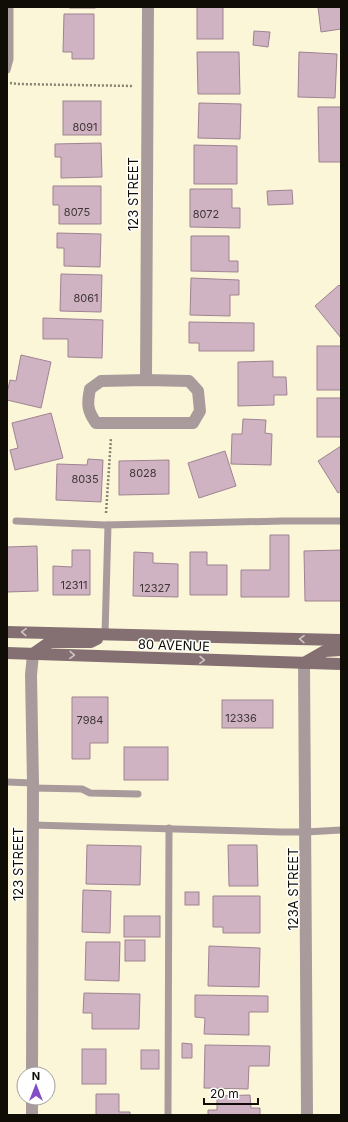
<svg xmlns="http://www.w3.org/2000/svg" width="348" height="1122" viewBox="0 0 348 1122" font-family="Inter,sans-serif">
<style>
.building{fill:#cfb3c2;stroke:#9e8391}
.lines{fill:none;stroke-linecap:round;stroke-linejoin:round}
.path{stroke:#878371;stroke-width:2.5;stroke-dasharray:2 2;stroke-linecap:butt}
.lane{stroke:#a99b9c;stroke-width:7}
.street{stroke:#a99b9c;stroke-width:12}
.secondary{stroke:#847072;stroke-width:12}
.oneway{stroke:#cec6c7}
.labels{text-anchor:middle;stroke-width:3;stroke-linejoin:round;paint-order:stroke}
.number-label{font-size:11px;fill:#3f3634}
.street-label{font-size:13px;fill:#0f0d05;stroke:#fff}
</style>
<rect width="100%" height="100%" fill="#fcf6d9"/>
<!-- building -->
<g class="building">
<rect x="70" y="7" width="25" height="1"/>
<rect x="197" y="7" width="26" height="32"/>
<path d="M318 7H341V29L321 32Z"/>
<path d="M64 14H94V59H72V52H63Z"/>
<path d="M254 31 270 32 268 47 253 45Z"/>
<path d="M197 52H239L240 94H198Z"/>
<path d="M299 52 337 54 335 98 298 97Z"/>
<rect x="63" y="101" width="38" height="34"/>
<path d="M199 103 241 104 240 139 198 138Z"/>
<path d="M318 107H341V162H319Z"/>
<path d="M101 143 102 177 61 178V157H55V144Z"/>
<path d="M194 145 237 146V184H194Z"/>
<path d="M53 186H101V224H59V205H53Z"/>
<path d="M190 189H232V208H240V228L190 227Z"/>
<path d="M292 190 293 204 268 205 267 191Z"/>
<path d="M57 233 101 234 100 267 64 266V248H57Z"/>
<path d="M191 236H229V261H238V272L191 271Z"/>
<path d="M61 274 102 275 101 312 60 311Z"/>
<path d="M191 278 239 280V295H230V316L190 315Z"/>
<path d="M339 285 341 287V338L315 306Z"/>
<path d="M43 318 103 320 102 358 68 357V339H43Z"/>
<path d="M189 322 254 323V351H199V343H189Z"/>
<rect x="317" y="346" width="24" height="44"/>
<path d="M21 355 51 362 41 408 7 400V393L10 380 16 381Z"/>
<path d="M273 361V377H286L287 395H274V405L238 406V362Z"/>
<rect x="317" y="398" width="24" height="39"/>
<path d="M51 413 63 458 15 470 10 450 18 448 12 423Z"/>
<path d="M243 419 266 420 265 433 272 434 271 465 231 464 232 434H242Z"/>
<path d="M341 446V491L338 493 318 461Z"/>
<path d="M225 451 236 486 199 498 188 463Z"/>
<path d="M88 459 103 460 101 502 56 500 57 464 87 465Z"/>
<path d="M169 460V494L119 495V461Z"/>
<path d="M270 535H289V597H241V570H270Z"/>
<path d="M37 546 38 591 7 592V547Z"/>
<path d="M72 550H90V595H53V566L72 567Z"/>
<path d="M341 550V601H305L304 551Z"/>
<path d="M134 552 153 553V563L178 564V597L133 596Z"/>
<path d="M190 552H207V565H227V595H190Z"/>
<path d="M72 697H108V743H90V759H72Z"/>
<rect x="222" y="700" width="51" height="28"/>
<rect x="124" y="747" width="44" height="33"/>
<path d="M87 845 141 846 140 885 86 884Z"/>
<path d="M228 845H257L258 886H229Z"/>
<path d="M83 890 111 891 110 933 82 932Z"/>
<rect x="185" y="892" width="14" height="13"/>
<path d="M213 896H260V933H223V927H213Z"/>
<rect x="124" y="916" width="36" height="21"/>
<rect x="125" y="940" width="20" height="21"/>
<path d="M86 942H120L119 981 85 980Z"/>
<path d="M209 946 260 948 259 987 208 986Z"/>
<path d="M84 993 140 994 139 1029H92V1013H83Z"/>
<path d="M195 995 268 996V1012H249V1035L204 1034 205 1018 195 1017Z"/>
<path d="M182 1043 192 1044V1058H182Z"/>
<path d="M205 1045 270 1046 269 1066H249L248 1089 204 1088Z"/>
<rect x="82" y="1049" width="24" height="35"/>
<rect x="141" y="1050" width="18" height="19"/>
<path d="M96 1094H119V1112H130V1115H96Z"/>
<path d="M250 1095 251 1108H260V1115H208V1110H217V1096Z"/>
</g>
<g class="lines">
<!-- path -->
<g class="path">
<path d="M10 83 17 84 134 86"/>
<path d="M106 513 111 438"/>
</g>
<!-- lane -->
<g class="lane">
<path d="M7 70 10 59V7"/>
<path d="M16 521 105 525 283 521H341"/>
<path d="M105 635 108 525"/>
<path d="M7 782 33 783"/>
<path d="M33 788 82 789 90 793 138 794"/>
<path d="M32 825 281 832H306L341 830"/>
<path d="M168 1115 169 828"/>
</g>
<!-- street -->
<g class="street">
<path d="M146 380 148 7"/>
<path d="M146 380 189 381 198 391 200 411 193 423H96C87 410 87 404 90 389L101 381Z"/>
<path d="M304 663 307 1115"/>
<path d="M32 1074 33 783 31 675 33 654"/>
<path d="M32 1098V1115"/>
</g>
<!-- secondary -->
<g class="secondary">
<path d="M7 632 341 640"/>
<path d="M7 653 341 664"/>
<path d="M33 654 50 642H91L97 639"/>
<path d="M304 663 325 651 341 650"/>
</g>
</g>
<!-- one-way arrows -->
<defs><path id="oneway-chevron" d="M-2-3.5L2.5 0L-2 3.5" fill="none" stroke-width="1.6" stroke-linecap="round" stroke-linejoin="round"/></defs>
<g class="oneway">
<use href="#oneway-chevron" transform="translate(24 632) rotate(-178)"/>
<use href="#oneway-chevron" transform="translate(302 639) rotate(-179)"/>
<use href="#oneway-chevron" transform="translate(72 655) rotate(2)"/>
<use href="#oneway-chevron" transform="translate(202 660) rotate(2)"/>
</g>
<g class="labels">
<!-- number labels -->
<g class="number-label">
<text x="85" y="131">8091</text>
<text x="77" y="216">8075</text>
<text x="206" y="218">8072</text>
<text x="86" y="302">8061</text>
<text x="143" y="477">8028</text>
<text x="85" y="483">8035</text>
<text x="74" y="589">12311</text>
<text x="155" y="592">12327</text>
<text x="241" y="722">12336</text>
<text x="90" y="724">7984</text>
</g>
<!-- street labels -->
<g class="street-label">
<text transform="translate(133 194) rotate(-90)" y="5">123 STREET</text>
<text transform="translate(174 645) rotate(2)" y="5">80 AVENUE</text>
<text transform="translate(18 864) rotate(-90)" y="5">123 STREET</text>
<text transform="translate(293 889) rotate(-90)" y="5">123A STREET</text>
</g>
</g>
<!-- border -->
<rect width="348" height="1122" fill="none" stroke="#0f0d05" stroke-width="16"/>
<!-- north arrow -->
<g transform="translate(36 1086)"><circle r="19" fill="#ffffff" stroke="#9f9e9b"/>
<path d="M0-3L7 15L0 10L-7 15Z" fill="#844dc4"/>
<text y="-6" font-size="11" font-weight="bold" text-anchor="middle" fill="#0f0d05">N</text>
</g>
<!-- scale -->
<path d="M204 1098v6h54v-6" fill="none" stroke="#0f0d05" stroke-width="2"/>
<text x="210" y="1098" font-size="12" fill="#0f0d05" stroke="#ffffff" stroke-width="3" paint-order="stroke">20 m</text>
</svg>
